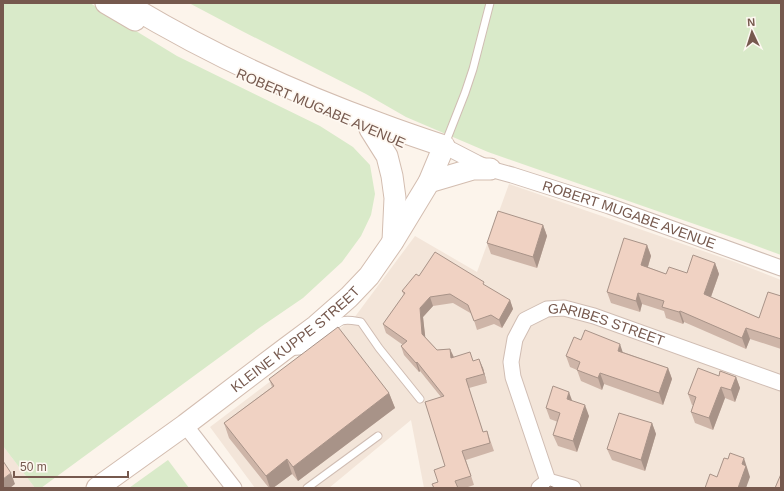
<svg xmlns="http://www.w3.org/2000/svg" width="784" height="491" viewBox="0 0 784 491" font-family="Helvetica,sans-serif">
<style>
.residential{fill:#f3e5d9}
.green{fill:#d9eac9}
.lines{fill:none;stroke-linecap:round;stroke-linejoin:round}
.lane-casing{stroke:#d0bdb3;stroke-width:9}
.street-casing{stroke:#d0bdb3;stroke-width:17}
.secondary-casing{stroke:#d3bdb0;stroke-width:23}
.lane{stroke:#fff;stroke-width:7}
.street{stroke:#fff;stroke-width:15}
.secondary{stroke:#fff;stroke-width:21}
.wall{fill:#ceb5a8}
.shaded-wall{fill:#a89388}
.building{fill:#f0d2c3;stroke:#a89388}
.labels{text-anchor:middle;stroke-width:3.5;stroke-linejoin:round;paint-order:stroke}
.street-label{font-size:14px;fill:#76594e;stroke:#fef8f1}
</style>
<rect width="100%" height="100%" fill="#fcf4eb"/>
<!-- residential -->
<g class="residential">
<path d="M509 184 735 262 781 280V488H424L411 420 329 488H255L210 427 354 318 415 236 477 272Z"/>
<path d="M3 446 35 488H3Z"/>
</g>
<!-- green -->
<g class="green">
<path d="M3 3H90L177 56 320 126 353 147 370 165 375 194 371 215 361 236 342 262 303 298 262 326 41 488H35L3 446Z"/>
<path d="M189 3H781V255L746 242 488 152 406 117 366 94 240 30Z"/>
<path d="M168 460 189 488H129Z"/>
</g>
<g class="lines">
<defs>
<g id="lane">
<path d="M445 144 465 93 473 69 490 3"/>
<path d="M293 351C312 354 327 328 342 321 348 319 355 321 361 322L379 348 420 399"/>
<path d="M307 488 378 436"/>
</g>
<g id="street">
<path id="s1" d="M444 146 477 163 490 169 512 175 609 206 781 268"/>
<path d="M185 425 234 488"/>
<path id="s2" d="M548 481 513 377 511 362 515 339 525 320 547 309 564 308 594 316 781 383"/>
<path d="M539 488 548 481 573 488"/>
</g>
<g id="secondary">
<path d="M106 3 135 20"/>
<path d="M370 129 387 156 392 176 395 198 393 241"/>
<path d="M429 182 473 169H490"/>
<path id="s3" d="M97 488 185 425 285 349 316 326 349 297 369 276 392 243 429 182 444 146C423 139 402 132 381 124 292 92 206 52 125 3"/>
</g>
</defs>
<!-- lane casing -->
<use href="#lane" class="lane-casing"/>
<!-- street casing -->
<use href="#street" class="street-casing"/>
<!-- secondary casing -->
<use href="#secondary" class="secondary-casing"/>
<!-- lane -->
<use href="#lane" class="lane"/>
<!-- street -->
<use href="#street" class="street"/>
<!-- secondary -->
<use href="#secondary" class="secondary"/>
</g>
<!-- wall -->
<g class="wall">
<path d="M543 225 547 236 537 268 491 254 487 243Z"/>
<path d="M647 245 651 256 648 267 666 274 687 273 715 263 719 274 711 297 759 318 781 296V349L750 339 746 349 684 322 683 324 666 318 664 311 642 304 640 312 611 303 607 292Z"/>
<path d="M419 276 485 286 510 300 513 309 502 328 494 324 477 330 472 314 453 303 433 306 423 317 425 337 437 350 450 349 454 357 474 361 483 368 487 383 469 388 483 432 487 431 494 451 466 460 474 485 465 488H434L438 482 445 466 441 397 420 371 419 372 404 355 401 346 403 345 386 333 383 324 404 295 402 291Z"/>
<path d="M581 340 623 352 668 368 672 379 663 405 604 384 602 390 581 381 577 370 570 367 566 356Z"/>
<path d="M719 376 736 377 740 388 735 402 725 398 713 430 695 423 691 412 693 405H692L688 394Z"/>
<path d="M269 379 389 393 395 408 298 481 292 474 273 488H269L229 438 224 423 272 387Z"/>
<path d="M572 401 589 416 577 452 558 446 553 435 558 422 550 419 546 408Z"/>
<path d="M652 423 656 434 645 471 612 460 607 449Z"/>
</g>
<!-- shaded-wall -->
<g class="shaded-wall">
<path d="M543 225 547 236 537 268 533 257Z"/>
<path d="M647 245 651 256 645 276 641 265Z"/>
<path d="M715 263 719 274 708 305 704 294Z"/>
<path d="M638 293 642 304 640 312 636 301Z"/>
<path d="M430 297 433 306 423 317 426 343 422 334 420 308Z"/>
<path d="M510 300 513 309 502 328 499 320Z"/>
<path d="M680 311 684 322 683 324 679 312Z"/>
<path d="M746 328 750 339 746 349 742 338Z"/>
<path d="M620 344 624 356 618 351Z"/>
<path d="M450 349 454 358H451Z"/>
<path d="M479 359 483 368 487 383Z"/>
<path d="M417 362 420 371 419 372 416 363Z"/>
<path d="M668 368 672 379 663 405 659 393Z"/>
<path d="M600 373 604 384 602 390 598 378Z"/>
<path d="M736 377 740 388 735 402 731 390Z"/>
<path d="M721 387 725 398 713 430 709 418Z"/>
<path d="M569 392 573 403 567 399Z"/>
<path d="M389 393 395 408 298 481 293 467Z"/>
<path d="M585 405 589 416 577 452 573 441Z"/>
<path d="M652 423 656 434 645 471 641 460Z"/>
<path d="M744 458 750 477 746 488H738L742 464Z"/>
<path d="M287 459 292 474 273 488H270L266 476Z"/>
<path d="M11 473 15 484 10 488H3V479Z"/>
</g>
<!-- building -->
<g class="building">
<path d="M498 211 543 225 533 257 487 243Z"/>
<path d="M624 238 647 245 641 265 666 274 669 267 687 273 693 255 715 263 704 294 759 318 768 292 781 296V339L746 328 742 338 680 311 679 312 662 307 664 301 638 293 636 301 607 292Z"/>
<path d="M435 252 484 282 483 284 510 300 499 320 491 315 474 321 468 305 450 294 430 297 420 308 422 334 437 350 450 349 451 358 470 352 473 361 479 359 484 374 466 379 483 432 487 431 490 443 462 451 471 476 455 481 458 488H434L432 484 438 482 434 470 445 466 425 402 444 396 417 362 416 363 401 346 407 341 383 324 405 293 402 291 416 274 419 276Z"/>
<path d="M338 327 389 393 293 467 287 459 266 476 224 423 274 386 269 379Z"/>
<path d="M585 330 620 344 618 351 668 368 659 393 600 373 598 378 577 370 580 362 566 356 574 337 581 340Z"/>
<path d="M698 368 719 376 720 371 736 377 731 390 721 387 709 418 691 412 696 397 688 394Z"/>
<path d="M553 386 569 392 567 399 585 405 573 441 553 435 560 413 546 408Z"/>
<path d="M619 413 652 423 641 460 607 449Z"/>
<path d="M730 453 744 458 742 464 746 466 738 488H705L710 474 717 477 724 458 728 459Z"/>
<path d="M3 461 11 473 3 479Z"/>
<path d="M781 474V488H775Z"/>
<path d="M550 486 555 488H549Z"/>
</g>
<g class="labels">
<!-- street labels -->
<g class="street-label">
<text transform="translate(321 108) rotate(23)" y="5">ROBERT MUGABE AVENUE</text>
<text dy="5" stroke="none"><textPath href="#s1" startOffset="198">ROBERT MUGABE AVENUE</textPath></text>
<text dy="5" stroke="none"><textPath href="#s2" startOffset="256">GARIBES STREET</textPath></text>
<text dy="5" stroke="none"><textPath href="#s3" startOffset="248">KLEINE KUPPE STREET</textPath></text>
</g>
</g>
<!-- border -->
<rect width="784" height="491" fill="none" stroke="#76594e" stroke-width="8"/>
<!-- north arrow -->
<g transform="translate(752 32) rotate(356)" stroke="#fef8f1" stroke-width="3" paint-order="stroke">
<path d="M0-3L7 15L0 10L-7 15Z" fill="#76594e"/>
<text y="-6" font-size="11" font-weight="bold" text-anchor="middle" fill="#76594e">N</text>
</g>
<!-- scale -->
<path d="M14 471v6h114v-6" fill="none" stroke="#76594e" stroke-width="2"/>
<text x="20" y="471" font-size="12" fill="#76594e" stroke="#fef8f1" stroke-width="3" paint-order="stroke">50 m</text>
</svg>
